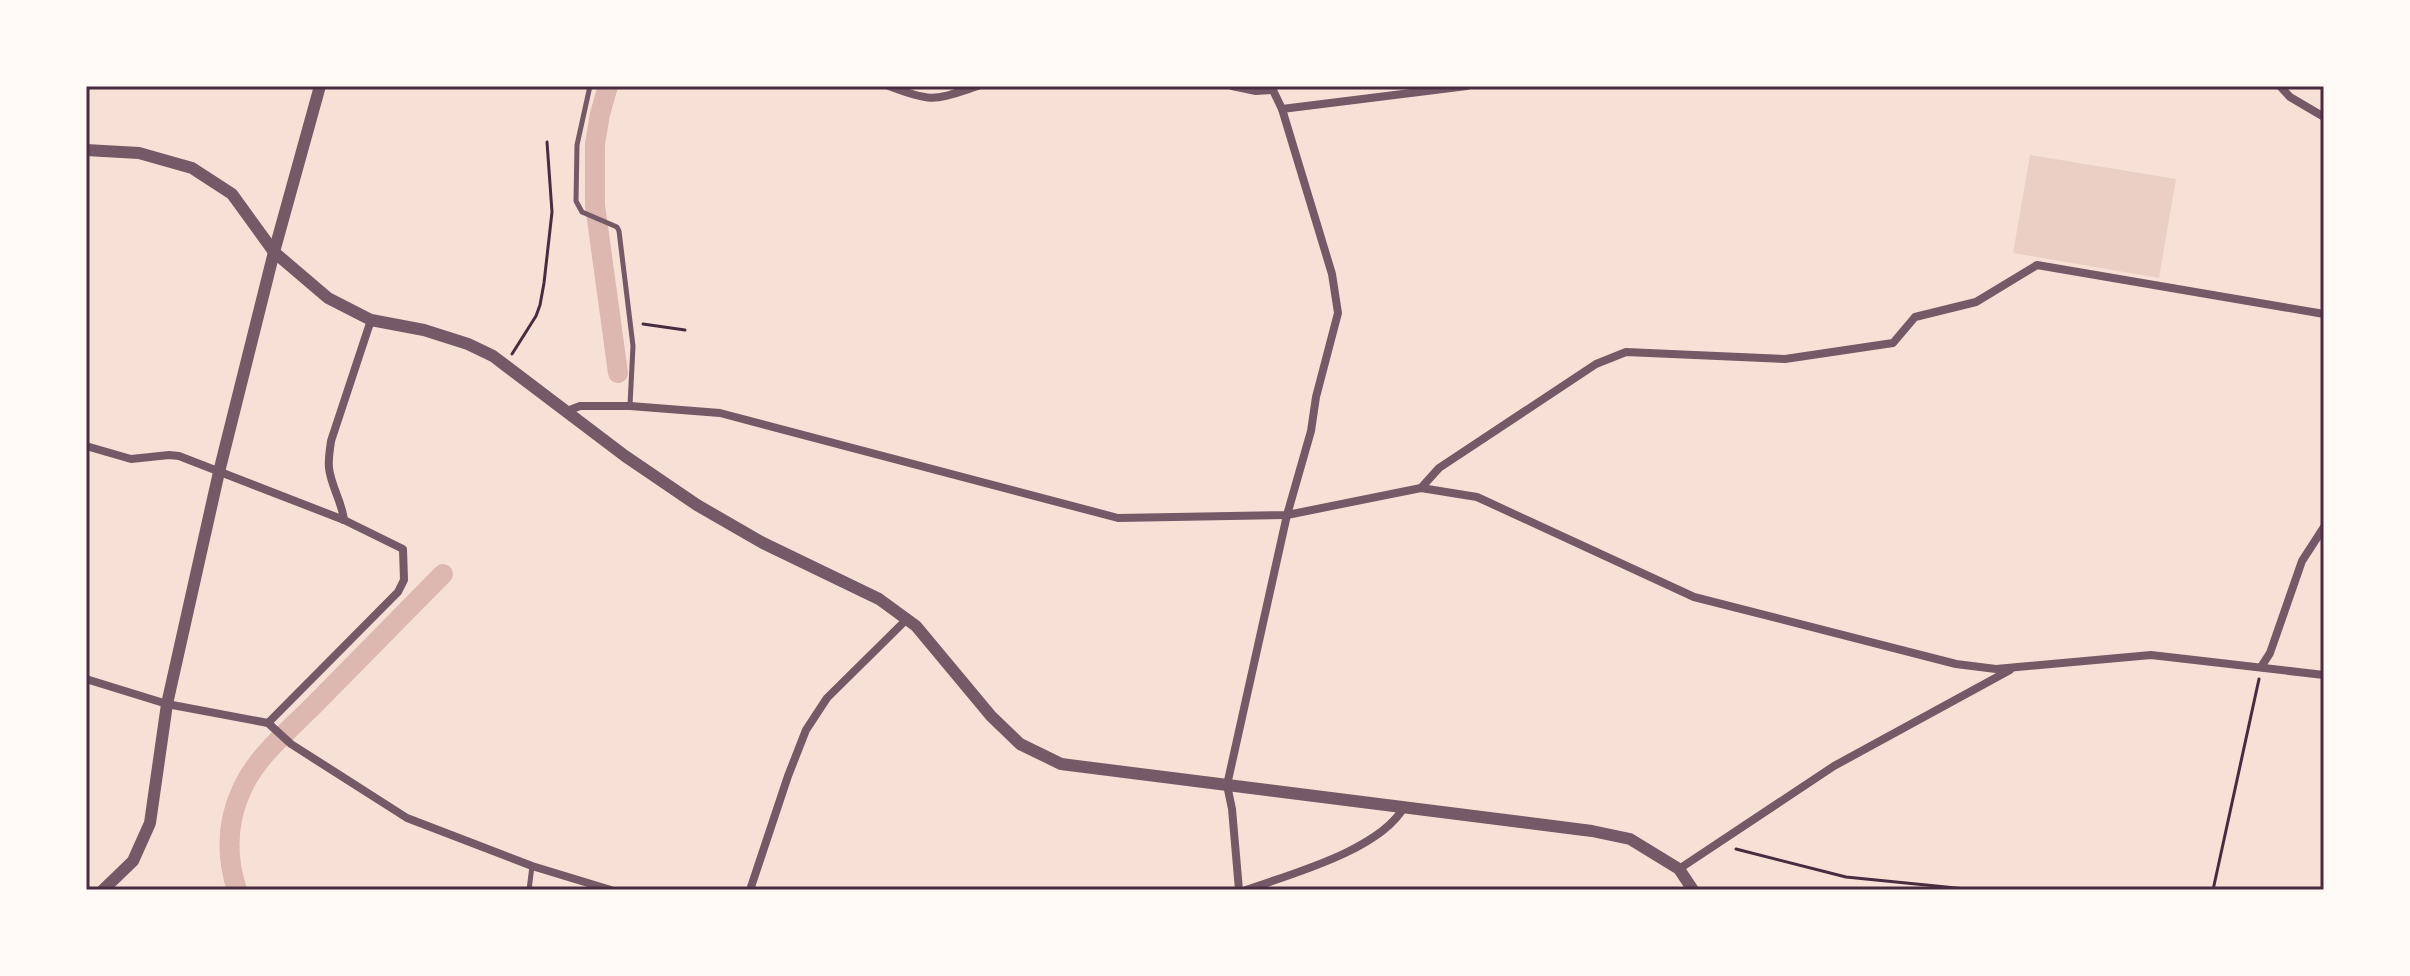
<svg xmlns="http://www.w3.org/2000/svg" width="2410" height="976" viewBox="0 0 2410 976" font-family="Karla,sans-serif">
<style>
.green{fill:#ebcfc5}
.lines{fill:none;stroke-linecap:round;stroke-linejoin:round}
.canal{stroke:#dcb8b0;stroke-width:20}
.path{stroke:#4a2c40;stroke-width:3}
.service{stroke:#755966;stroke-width:5}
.minor{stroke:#755966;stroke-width:8}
.tertiary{stroke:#755966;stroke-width:12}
.neatline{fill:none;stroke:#4a2c40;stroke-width:3}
</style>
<rect width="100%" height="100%" fill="#f7e1d7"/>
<!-- green -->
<path class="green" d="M2030 155 2176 179 2159 278 2013 253Z"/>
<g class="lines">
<!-- canal -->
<g class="canal">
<path d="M608 86 600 114 595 144V205L618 373"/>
<path d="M237 890C226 856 227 821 242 789 257 756 289 730 314 705 357 661 400 618 443 574"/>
</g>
<!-- path -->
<g class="path">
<path d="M643 324 685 330"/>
<path d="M512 354 536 316 540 305 544 283 552 212 547 142"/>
<path d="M1736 849 1846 877 1976 890"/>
<path d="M2213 890 2259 679"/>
</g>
<!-- service -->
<g class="service">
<path d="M590 86 577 145 576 201 582 212 617 227 619 231 633 346 630 405"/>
<path d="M86 274V287"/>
<path d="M529 890 532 866"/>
</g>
<!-- minor -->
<g class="minor">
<path d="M889 86C933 103 934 100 978 86"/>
<path d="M1232 86 1256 91 1273 90"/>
<path d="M2280 86 2290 97 2324 117"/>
<path d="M1282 109 1467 86"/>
<path d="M567 411 580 406H630L720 413 1118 518 1287 515 1421 488 1477 497 1694 597 1956 664 1996 669 2151 655 2324 675"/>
<path d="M86 446 131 459 169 455 179 456 344 520 403 549 404 580 398 592 268 723"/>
<path d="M1421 488 1439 468 1596 364 1626 352 1785 359 1893 343 1915 317 1976 302 2037 265 2324 314"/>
<path d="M344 520C342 502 331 486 329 468 328 459 330 450 331 441L371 320"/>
<path d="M2261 667 2270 653 2302 561 2324 527"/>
<path d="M86 679 167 704 268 723 291 744 407 818 532 866 611 890"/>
<path d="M1679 869 1834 766 2010 670"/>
<path d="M750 890 788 776 806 730 827 698 907 619"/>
<path d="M1239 890 1232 809 1227 785 1287 515 1311 431 1316 397 1338 313 1332 274 1282 109 1271 86"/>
<path d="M1246 890C1291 874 1380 850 1404 807"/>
</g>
<!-- tertiary -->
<g class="tertiary">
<path d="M86 150 139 153 192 168 232 194 274 252 328 298 371 320 424 330 468 344 493 356 625 456 697 505 763 543 879 599 916 626 991 716 1020 744 1061 764 1592 831 1630 839 1679 869 1693 890"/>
<path d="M103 890 133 861 150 823 167 704 219 472 274 252 320 86"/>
</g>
</g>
<!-- border -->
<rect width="2410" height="976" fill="none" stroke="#fffaf5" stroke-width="176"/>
<rect x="88" y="88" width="2234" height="800" class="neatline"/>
</svg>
